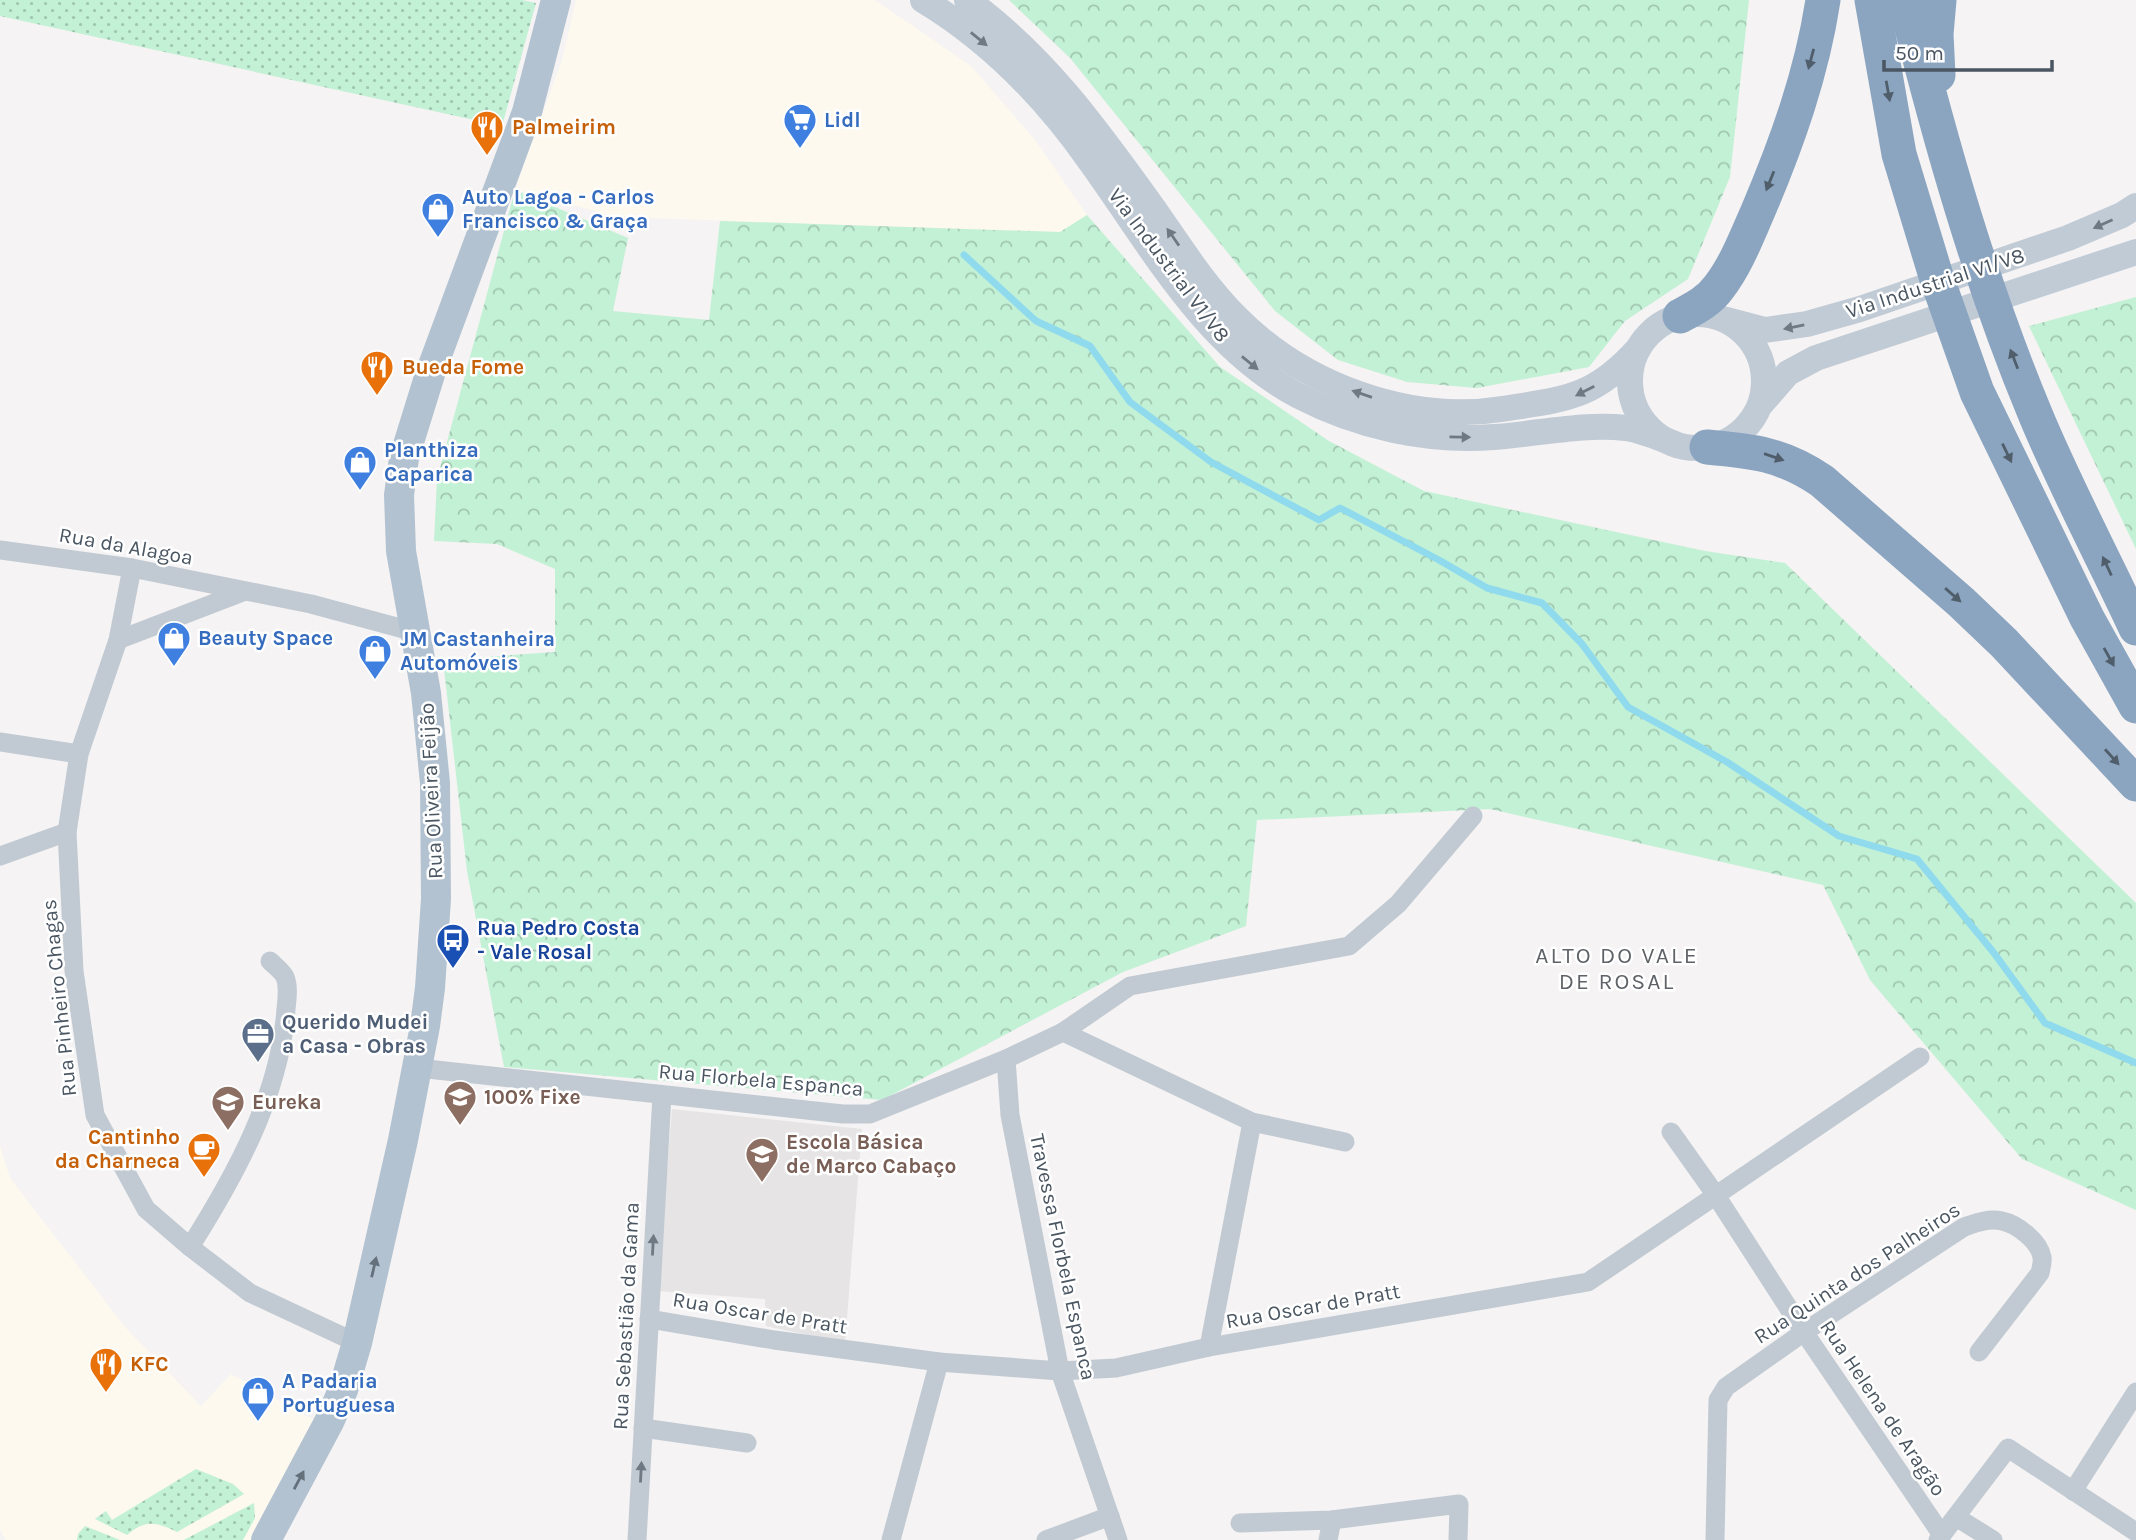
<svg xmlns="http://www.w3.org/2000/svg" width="2136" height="1540" viewBox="0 0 2136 1540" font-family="Karla,sans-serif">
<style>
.commercial{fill:#fdf9ef;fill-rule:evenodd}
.education{fill:#e6e4e5}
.grass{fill:url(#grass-dots)}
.forest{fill:url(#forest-crowns)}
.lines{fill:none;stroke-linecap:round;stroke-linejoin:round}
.stream{stroke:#90daee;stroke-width:7}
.street{stroke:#c1cad2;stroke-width:19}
.secondary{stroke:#c1cbd6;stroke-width:26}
.primary{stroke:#b3c2d1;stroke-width:30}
.highway{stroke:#8ba5c1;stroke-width:35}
.oneway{fill:#6e7984}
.oneway2{fill:#505e6b}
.oneway3{fill:#6e7983}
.oneway4{fill:#64717d}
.labels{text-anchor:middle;stroke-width:5;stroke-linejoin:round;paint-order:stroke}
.shop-label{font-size:21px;font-weight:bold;fill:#366cbe;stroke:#fff;text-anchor:start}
.food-label{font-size:21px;font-weight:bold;fill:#c56008;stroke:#fff;text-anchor:start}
.street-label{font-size:21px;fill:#4a5661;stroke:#fff}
.transit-label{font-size:21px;font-weight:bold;fill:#164399;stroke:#fff;text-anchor:start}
.service-label{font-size:21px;font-weight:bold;fill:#4e5e75;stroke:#fff;text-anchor:start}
.education-label{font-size:21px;font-weight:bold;fill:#785e54;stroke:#fff;text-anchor:start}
.neighbourhood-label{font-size:23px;letter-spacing:2px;fill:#5f6368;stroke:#fff}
</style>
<defs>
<pattern id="grass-dots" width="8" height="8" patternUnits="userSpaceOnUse" patternTransform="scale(1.75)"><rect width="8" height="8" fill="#c3f1d5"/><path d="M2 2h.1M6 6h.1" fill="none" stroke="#a0c6b0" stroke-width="1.8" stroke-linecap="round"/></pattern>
<pattern id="forest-crowns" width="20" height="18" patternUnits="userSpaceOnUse" patternTransform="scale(1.75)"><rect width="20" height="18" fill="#c3f1d5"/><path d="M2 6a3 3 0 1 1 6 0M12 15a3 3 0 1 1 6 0" fill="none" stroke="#a0c6b0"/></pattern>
</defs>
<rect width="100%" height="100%" fill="#f5f3f3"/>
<!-- commercial -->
<g class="commercial">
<path d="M576 0H875L971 66 1035 140 1087 215 1060 232 618 217 515 190 562 60Z"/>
<path d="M0 1146 10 1178 125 1327 201 1406 231 1374 316 1421 254 1540H243L255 1518 254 1503 184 1540H120L85 1526 78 1534 77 1540H6L0 1530ZM244 1494 177 1532 158 1522 137 1526 127 1535 95 1518 105 1511 112 1521Z"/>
</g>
<!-- education -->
<path class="education" d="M672 1109 862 1129 845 1343 766 1326 765 1299 657 1291Z"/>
<!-- grass -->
<g class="grass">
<path d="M0 0H522L536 3 502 126 0 16Z"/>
<path d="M196 1469 233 1484 244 1494 177 1532C156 1522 146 1519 127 1535L95 1519 106 1511 112 1520Z"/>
<path d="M254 1503 255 1518 243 1540H184Z"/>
<path d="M85 1526 120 1540H77L78 1534Z"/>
</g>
<!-- forest -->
<g class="forest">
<path d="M1009 0H1749L1730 177 1688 279 1625 321 1589 367 1477 388 1407 382 1338 360 1275 311 1070 58Z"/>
<path d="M515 190 628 238 613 311 709 320 720 221 1060 232 1087 215 1220 367 1329 441 1424 491 1705 551 1785 563 2136 903V1210L2022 1159 1870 980 1823 885 1490 809 1257 820 1246 926 1123 972 882 1100 504 1067 467 871 443 660 555 652V569L497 544 434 541 437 479Z"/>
<path d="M2136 297V549L2029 326Z"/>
</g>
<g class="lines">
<!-- stream -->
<path class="stream" d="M964 255 1036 321 1090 346 1130 402 1211 462 1319 520 1340 508 1439 560 1487 588 1542 603 1582 644 1628 707 1727 762 1839 836 1917 859 1994 953 2045 1023 2136 1063"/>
<!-- street -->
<g class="street">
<path d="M0 550 132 568 311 604 415 632"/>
<path d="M132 568 118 640 79 754 67 832 74 971 95 1115 146 1209 190 1247 250 1293 357 1343"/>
<path d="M118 640 243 592"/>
<path d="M0 742 79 754"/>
<path d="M0 856 67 832"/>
<path d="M1063 1032 1252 1122 1345 1142"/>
<path d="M1006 1059 1010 1115 1060 1371 1118 1540"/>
<path d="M418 1068 843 1114H870L1006 1059 1063 1032 1130 986 1349 946 1398 904 1473 816"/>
<path d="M1671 1132 1715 1194 1804 1332 1942 1535"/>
<path d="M190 1247C235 1176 280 1095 286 1009 287 999 289 987 285 977 282 971 275 966 270 961"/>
<path d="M649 1319 774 1340 939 1362 1060 1371 1116 1368 1209 1347 1588 1282 1920 1057"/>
<path d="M1209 1347 1252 1122"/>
<path d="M643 1428 747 1443"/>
<path d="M2073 1491 2136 1392"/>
<path d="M1956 1517 1993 1540"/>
<path d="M1240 1523 1332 1520 1459 1504 1458 1540"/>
<path d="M637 1540 662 1095"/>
<path d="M891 1540 939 1362"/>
<path d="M1046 1540 1110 1516"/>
<path d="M1328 1540 1332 1520"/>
<path d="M1715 1540 1718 1400 1726 1387 1804 1332 1964 1227C1976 1223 1988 1218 2002 1221 2017 1224 2039 1241 2042 1257 2043 1262 2041 1268 2040 1273L1979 1352"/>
<path d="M1938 1540 2008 1448 2136 1532"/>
</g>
<!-- secondary -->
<g class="secondary">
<path d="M923 0C991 41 1045 97 1090 161 1151 245 1204 346 1299 396 1359 427 1427 442 1494 437 1538 434 1583 423 1626 428 1644 431 1660 438 1677 445"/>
<path d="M967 0C1046 57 1100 134 1156 212 1181 248 1205 286 1236 317 1303 385 1408 424 1502 409 1565 399 1593 399 1638 349"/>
<circle cx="1697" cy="381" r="67"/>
<path d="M1727 320 1765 330 1807 324 1860 309 2068 238 2122 215 2136 206"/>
<path d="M1761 404 1788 373 1816 358 2136 252"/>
</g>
<!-- primary -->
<path class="primary" d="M266 1540 329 1422 343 1390 357 1343 403 1140 425 1026 430 988 436 899 435 783 426 693 401 551 399 495 404 458 431 371 527 112 556 0"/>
<!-- highway -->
<g class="highway">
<path d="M1872 0 1899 154 1936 276 1977 392 2087 618 2136 706"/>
<path d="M1905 0C1940 141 1980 282 2036 416 2066 488 2103 557 2136 628"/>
<path d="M1938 75 1936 34 1939 0"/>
<path d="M1680 316C1695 308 1709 301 1719 287 1736 265 1747 236 1758 211 1787 143 1812 73 1823 0"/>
<path d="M1707 447C1753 451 1782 454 1822 481L1961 602 2004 643 2136 784"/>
</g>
</g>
<!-- one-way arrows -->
<defs><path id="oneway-solid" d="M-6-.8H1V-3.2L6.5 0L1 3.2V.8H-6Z" transform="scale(1.75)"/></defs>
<g class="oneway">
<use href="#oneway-solid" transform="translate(979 39) rotate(39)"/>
<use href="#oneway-solid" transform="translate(2103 224) rotate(156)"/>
<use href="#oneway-solid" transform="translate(1173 237) rotate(-125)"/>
<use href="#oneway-solid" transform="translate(1794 327) rotate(169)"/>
<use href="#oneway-solid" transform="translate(1250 363) rotate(39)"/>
<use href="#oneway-solid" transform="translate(1585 391) rotate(153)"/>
<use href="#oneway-solid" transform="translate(1362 394) rotate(-161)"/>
<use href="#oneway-solid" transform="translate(1460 437) rotate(1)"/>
</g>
<g class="oneway2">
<use href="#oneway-solid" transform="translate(1811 59) rotate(105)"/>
<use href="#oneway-solid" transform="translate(1888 91) rotate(80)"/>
<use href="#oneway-solid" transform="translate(1770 181) rotate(112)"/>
<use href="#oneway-solid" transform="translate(2014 359) rotate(-111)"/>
<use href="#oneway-solid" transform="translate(2007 453) rotate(64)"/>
<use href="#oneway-solid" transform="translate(1774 457) rotate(19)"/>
<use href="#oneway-solid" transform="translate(2107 566) rotate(-115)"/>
<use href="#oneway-solid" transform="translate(1953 595) rotate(41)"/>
<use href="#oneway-solid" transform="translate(2109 657) rotate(61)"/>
<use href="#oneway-solid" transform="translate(2112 757) rotate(48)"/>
</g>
<g class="oneway3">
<use href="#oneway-solid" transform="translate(653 1245) rotate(-87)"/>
<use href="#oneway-solid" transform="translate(641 1472) rotate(-87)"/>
</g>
<g class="oneway4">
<use href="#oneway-solid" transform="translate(374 1267) rotate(-77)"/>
<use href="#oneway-solid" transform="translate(299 1480) rotate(-62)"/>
</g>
<!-- icons -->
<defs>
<symbol id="supermarket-pin" viewBox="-11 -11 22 30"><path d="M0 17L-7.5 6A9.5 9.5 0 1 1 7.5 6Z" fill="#3f7fe0" stroke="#fff"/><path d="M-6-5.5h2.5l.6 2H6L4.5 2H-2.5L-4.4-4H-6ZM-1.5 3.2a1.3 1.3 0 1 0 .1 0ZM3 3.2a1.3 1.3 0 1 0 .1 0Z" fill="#fff"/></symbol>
<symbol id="restaurant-pin" viewBox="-11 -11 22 30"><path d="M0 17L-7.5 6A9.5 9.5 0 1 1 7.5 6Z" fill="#e8710a" stroke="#fff"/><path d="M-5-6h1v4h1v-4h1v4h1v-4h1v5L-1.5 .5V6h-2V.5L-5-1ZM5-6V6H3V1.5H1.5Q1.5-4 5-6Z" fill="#fff"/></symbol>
<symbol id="shop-pin" viewBox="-11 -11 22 30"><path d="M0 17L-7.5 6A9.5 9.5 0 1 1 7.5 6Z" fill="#3f7fe0" stroke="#fff"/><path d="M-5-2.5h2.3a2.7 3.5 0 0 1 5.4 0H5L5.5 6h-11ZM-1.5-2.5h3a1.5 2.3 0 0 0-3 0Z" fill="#fff"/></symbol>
<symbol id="bus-pin" viewBox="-11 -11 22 30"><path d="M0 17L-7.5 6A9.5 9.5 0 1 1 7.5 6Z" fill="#1a4fb4" stroke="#fff"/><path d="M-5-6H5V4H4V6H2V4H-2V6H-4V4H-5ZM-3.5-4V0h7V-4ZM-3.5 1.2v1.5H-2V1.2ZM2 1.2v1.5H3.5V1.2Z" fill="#fff"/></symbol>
<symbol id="office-pin" viewBox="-11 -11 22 30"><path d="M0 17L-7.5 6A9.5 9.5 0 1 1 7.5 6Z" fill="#5c6f8a" stroke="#fff"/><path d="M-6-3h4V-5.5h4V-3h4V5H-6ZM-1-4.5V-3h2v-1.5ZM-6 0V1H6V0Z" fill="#fff"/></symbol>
<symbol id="school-pin" viewBox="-11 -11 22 30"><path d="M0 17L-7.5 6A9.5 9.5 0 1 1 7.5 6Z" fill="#8d6e63" stroke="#fff"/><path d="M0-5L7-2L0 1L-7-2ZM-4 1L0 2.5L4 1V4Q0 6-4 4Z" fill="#fff"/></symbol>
<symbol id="cafe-pin" viewBox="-11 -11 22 30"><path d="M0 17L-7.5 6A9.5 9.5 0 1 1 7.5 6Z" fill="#e8710a" stroke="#fff"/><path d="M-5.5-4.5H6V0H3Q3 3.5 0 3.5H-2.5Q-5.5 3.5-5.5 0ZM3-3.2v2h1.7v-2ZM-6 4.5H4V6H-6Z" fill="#fff"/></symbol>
</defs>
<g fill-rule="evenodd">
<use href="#supermarket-pin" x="781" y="101" width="38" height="52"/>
<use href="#restaurant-pin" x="468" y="108" width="38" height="52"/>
<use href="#shop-pin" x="419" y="190" width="38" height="52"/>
<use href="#restaurant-pin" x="358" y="348" width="38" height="52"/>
<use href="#shop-pin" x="341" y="443" width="38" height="52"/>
<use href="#shop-pin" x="155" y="619" width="38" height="52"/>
<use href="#shop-pin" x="356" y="632" width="38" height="52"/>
<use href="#bus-pin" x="434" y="921" width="38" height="52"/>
<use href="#office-pin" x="239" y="1015" width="38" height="52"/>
<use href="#school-pin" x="441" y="1078" width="38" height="52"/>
<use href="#school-pin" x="209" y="1083" width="38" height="52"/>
<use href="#cafe-pin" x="185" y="1130" width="38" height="52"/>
<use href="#school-pin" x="743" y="1135" width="38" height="52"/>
<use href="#restaurant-pin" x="87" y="1345" width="38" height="52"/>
<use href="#shop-pin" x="239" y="1374" width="38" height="52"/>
</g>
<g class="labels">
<!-- shop labels -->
<g class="shop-label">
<text x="824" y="127">Lidl</text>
<text x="462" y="204">Auto Lagoa - Carlos<tspan x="462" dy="24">Francisco &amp; Graça</tspan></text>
<text x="384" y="457">Planthiza<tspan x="384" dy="24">Caparica</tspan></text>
<text x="198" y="645">Beauty Space</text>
<text x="400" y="646">JM Castanheira<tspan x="400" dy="24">Automóveis</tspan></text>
<text x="282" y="1388">A Padaria<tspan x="282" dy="24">Portuguesa</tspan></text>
</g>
<!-- food labels -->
<g class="food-label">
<text x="512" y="134">Palmeirim</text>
<text x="402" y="374">Bueda Fome</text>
<text x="180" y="1144" text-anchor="end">Cantinho<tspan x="180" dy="24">da Charneca</tspan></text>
<text x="130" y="1371">KFC</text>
</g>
<!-- street labels -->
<g class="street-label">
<text transform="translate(1169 265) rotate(53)" y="7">Via Industrial V1/V8</text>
<text transform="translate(1935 283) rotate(-18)" y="7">Via Industrial V1/V8</text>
<text transform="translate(126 546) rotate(10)" y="7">Rua da Alagoa</text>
<text transform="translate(431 791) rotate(-93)" y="7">Rua Oliveira Feijão</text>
<text transform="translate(59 998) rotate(-96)" y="7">Rua Pinheiro Chagas</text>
<text transform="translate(761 1080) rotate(5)" y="7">Rua Florbela Espanca</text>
<text transform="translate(1063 1257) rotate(78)" y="7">Travessa Florbela Espanca</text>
<text transform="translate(1857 1273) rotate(-33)" y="7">Rua Quinta dos Palheiros</text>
<text transform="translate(1313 1306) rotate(-10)" y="7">Rua Oscar de Pratt</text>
<text transform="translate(760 1313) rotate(9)" y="7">Rua Oscar de Pratt</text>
<text transform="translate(626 1316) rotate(-87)" y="7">Rua Sebastião da Gama</text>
<text transform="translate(1883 1408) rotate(56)" y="7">Rua Helena de Aragão</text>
</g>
<!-- transit labels -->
<g class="transit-label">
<text x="477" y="935">Rua Pedro Costa<tspan x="477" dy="24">- Vale Rosal</tspan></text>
</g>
<!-- service labels -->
<g class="service-label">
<text x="282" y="1029">Querido Mudei<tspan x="282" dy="24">a Casa - Obras</tspan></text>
</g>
<!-- education labels -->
<g class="education-label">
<text x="484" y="1104">100% Fixe</text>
<text x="252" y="1109">Eureka</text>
<text x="786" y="1149">Escola Básica<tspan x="786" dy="24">de Marco Cabaço</tspan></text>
</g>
<!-- neighbourhood labels -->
<g class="neighbourhood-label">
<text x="1617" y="963">ALTO DO VALE<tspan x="1617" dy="26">DE ROSAL</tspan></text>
</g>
</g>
<!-- scale -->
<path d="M1884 60v10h168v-10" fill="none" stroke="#4a5661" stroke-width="3.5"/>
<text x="1895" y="60" font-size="21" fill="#4a5661" stroke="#ffffff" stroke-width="5" paint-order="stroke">50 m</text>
</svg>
